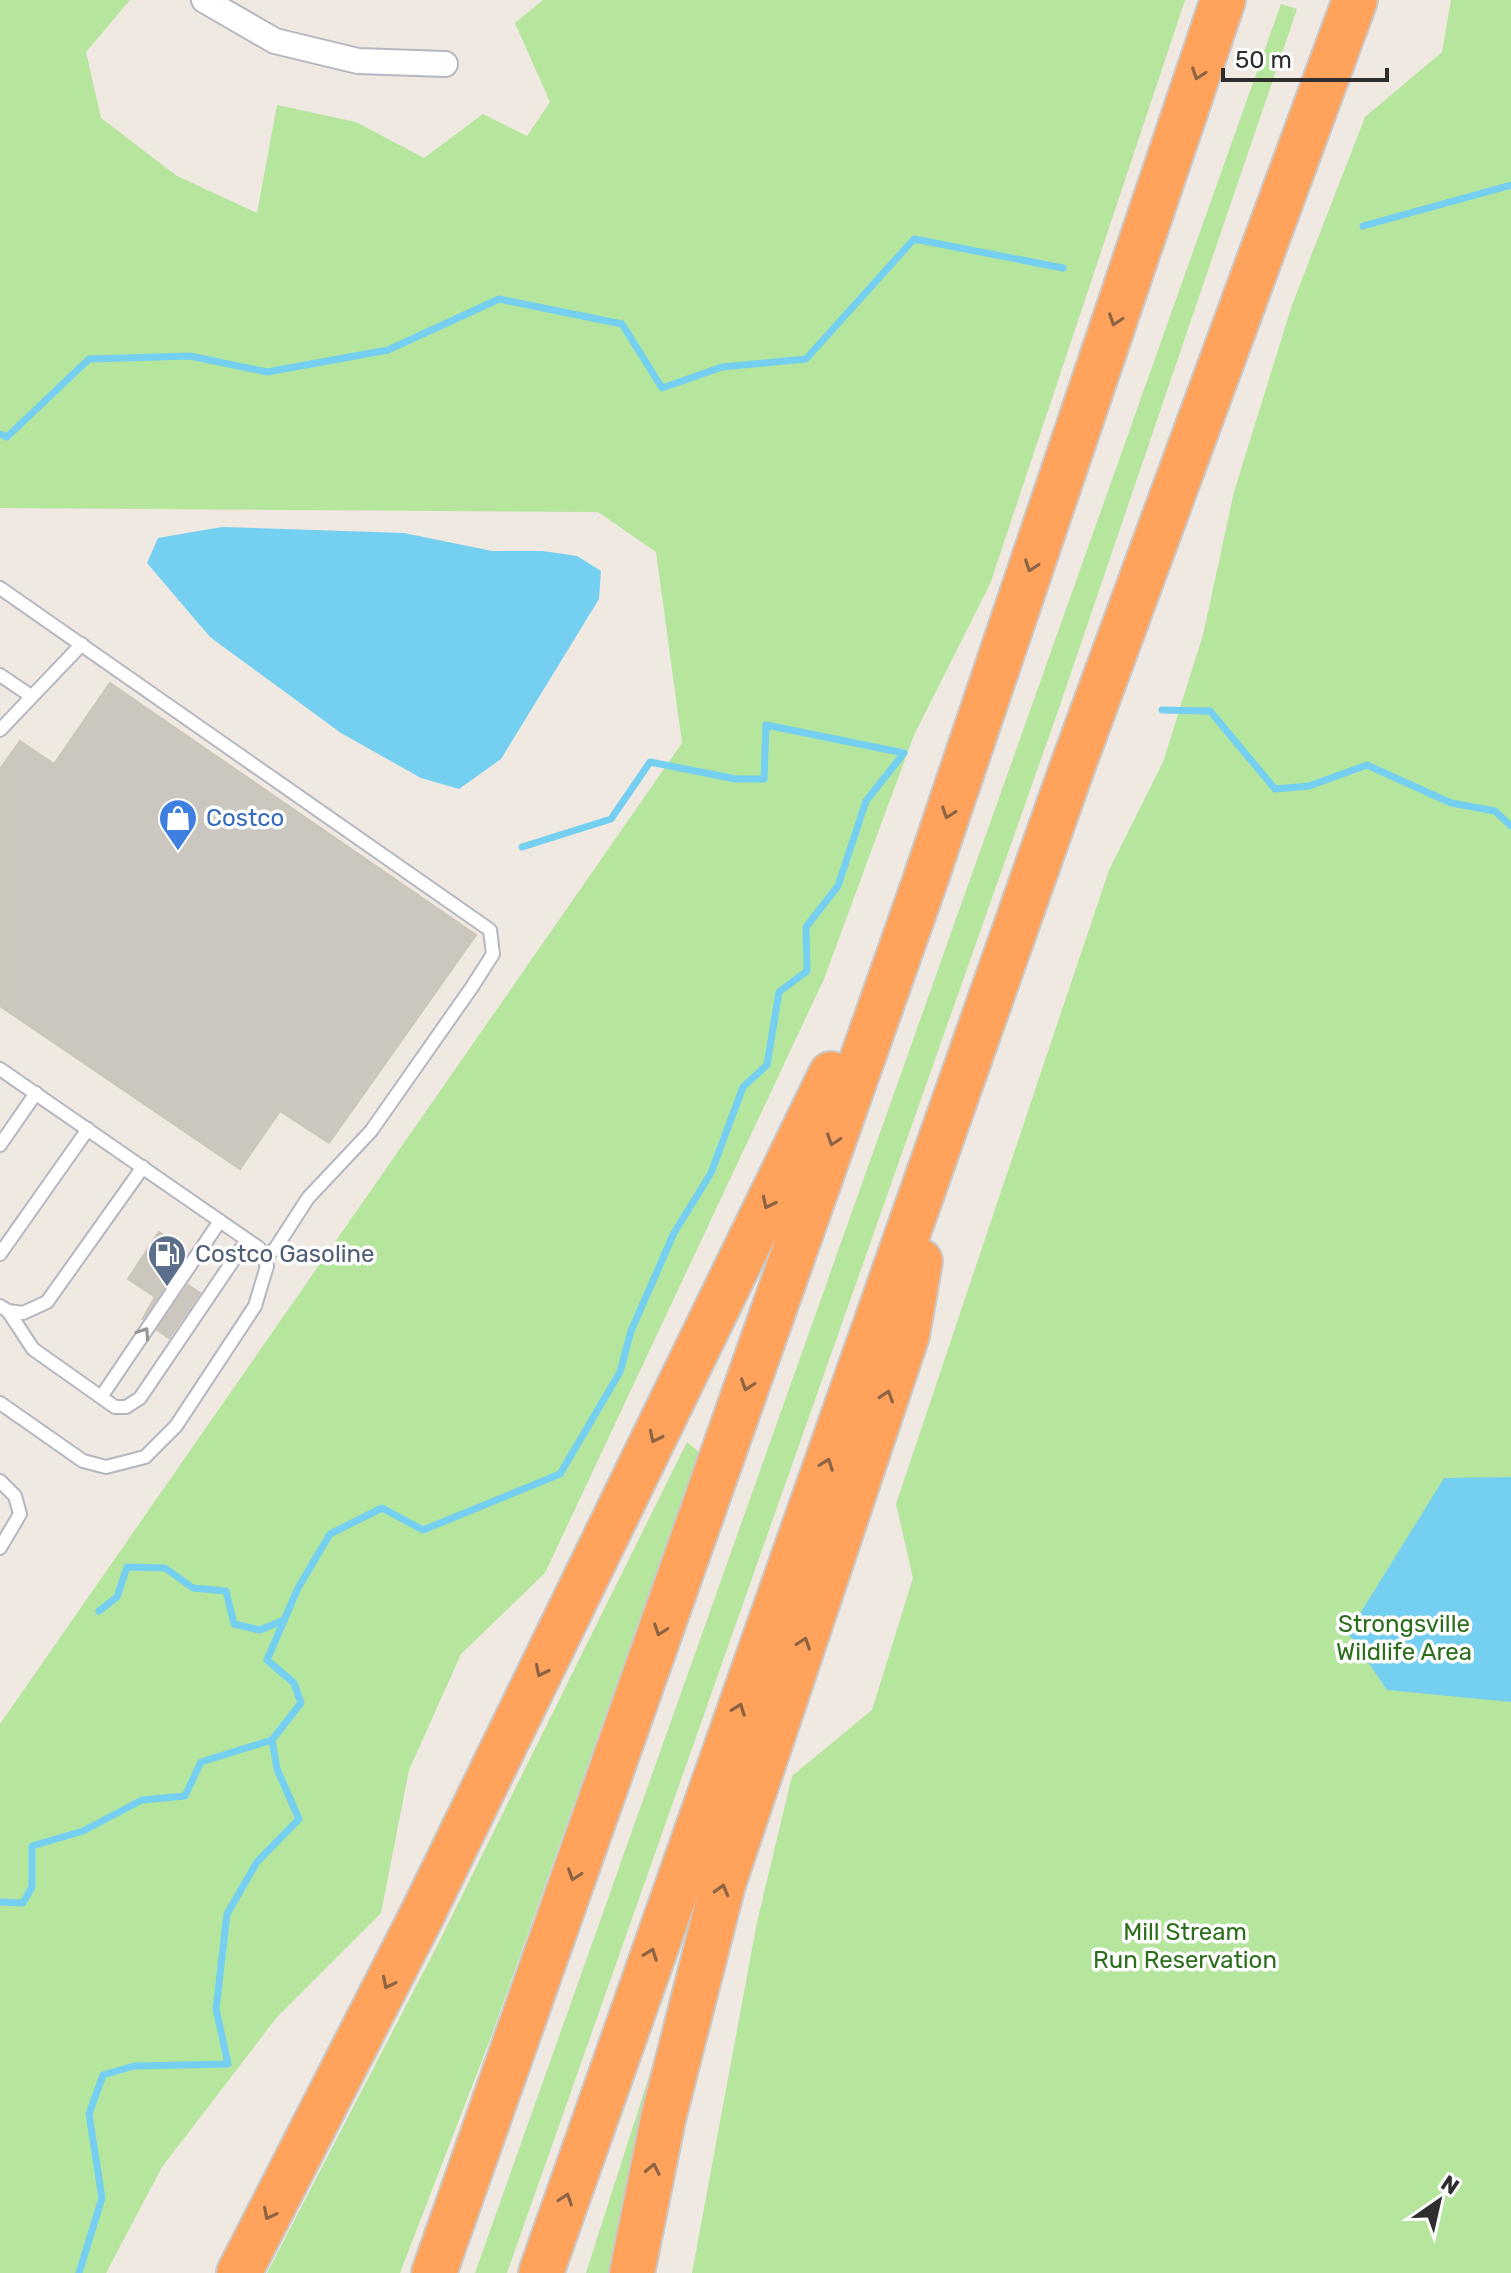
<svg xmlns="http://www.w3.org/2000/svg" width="1511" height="2273" viewBox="0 0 1511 2273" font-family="Rubik,sans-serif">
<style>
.green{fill:#b6e59e}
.water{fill:#75cff0}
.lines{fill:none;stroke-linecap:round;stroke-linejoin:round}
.stream{stroke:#75cff0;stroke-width:7}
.building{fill:#cbc7bf;stroke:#cbc5ba;stroke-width:2}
.service-casing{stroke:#b4b7c1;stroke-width:16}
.minor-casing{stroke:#b4b7c1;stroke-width:28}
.motorway-casing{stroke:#c9c9c9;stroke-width:48}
.service{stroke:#fff;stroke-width:12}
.minor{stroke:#fff;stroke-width:24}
.motorway{stroke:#ffa35c;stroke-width:44}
.oneway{stroke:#8c6343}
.oneway2{stroke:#969696}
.labels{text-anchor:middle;stroke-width:7;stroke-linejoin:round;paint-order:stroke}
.shop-label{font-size:24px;fill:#366cbe;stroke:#fff;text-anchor:start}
.service-label{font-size:24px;fill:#4e5e75;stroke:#fff;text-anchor:start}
.park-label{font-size:24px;fill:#2c6e1b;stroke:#fff}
</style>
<rect width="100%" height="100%" fill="#efe9e1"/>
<!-- green -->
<g class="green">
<path d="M0 0H130L86 52 101 118 177 176 257 213 277 105 356 122 424 158 483 114 527 136 550 102 515 23 543 0H1185L990 584 914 735 824 979 545 1573 461 1654 409 1770 381 1913 277 2017 162 2167 106 2273H0V1724L682 743 656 552 598 512 0 508Z"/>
<path d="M1451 0H1511V2273H692L757 1922 792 1776 872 1710 913 1578 896 1504 1109 870 1163 762 1203 635 1234 492 1292 305 1365 117 1442 52Z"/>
<path d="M1281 4 1297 9 1059 708 507 2273H475Z"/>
<path d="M687 1442 699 1452 491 2037 400 2273H267L437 1946Z"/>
<path d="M688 1955 624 2273H586Z"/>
</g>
<!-- water -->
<g class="water">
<path d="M222 527 404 533 492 551H543L577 556 601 571 599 599 501 759 459 789 421 778 341 733 210 637 147 563 158 538Z"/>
<path d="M1511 1477V1702L1387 1690 1348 1633 1444 1478Z"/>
</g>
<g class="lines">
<!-- stream -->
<g class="stream">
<path d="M1363 226 1511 185"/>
<path d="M0 434 7 437 89 359 190 356 267 372 388 350 499 299 622 324 662 388 722 367 806 359 914 239 1063 268"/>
<path d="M1162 710 1210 711 1275 789 1309 786 1367 765 1451 803 1495 811 1511 826"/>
<path d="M99 1611 117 1597 127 1567 165 1568 193 1588 226 1591 234 1624 260 1630 284 1620"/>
<path d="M0 1902 23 1903 32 1887V1846L83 1831 142 1800 185 1796 201 1762 272 1740"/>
<path d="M79 2273 102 2198 89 2114 103 2075 134 2066 228 2064 216 2009 227 1914 257 1862 299 1819 277 1769 272 1740 301 1703 294 1683 267 1660 298 1588 330 1534 382 1508 423 1530 560 1474 620 1372 631 1331 674 1233 711 1173 743 1087 767 1065 779 992 807 971 806 927 838 886 866 801 904 753 766 725 764 779H736L650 762 611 819 522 847"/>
</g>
</g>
<!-- building -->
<g class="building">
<path d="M110 683 476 935 329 1143 280 1111 240 1169 0 1006V769L20 741 54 764Z"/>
<path d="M159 1232 176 1244 161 1267 173 1275 142 1320 155 1297 128 1279Z"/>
<path d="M188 1285 200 1293 169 1338 157 1330Z"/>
</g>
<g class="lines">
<defs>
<g id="service">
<path d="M0 588 490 930 493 954 472 987 371 1131 308 1198 275 1249 263 1258"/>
<path d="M0 675 31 696"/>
<path d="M0 730 82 644"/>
<path d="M0 1069 259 1248 267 1266 255 1306 176 1426 145 1457 106 1467 83 1461 0 1403"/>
<path d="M0 1145 36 1093"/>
<path d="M0 1254 88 1129"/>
<path d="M0 1306 8 1311 33 1349 115 1407H126L140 1398 247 1240"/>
<path d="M8 1311 23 1313 47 1302 143 1167"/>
<path d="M101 1397 220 1221"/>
<path d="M0 1481 15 1496 20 1514 0 1548"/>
</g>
<path id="minor" d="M204 0 275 41 358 61 445 64"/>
<g id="motorway">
<path d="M239 2273 423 1913 831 1074"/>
<path d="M434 2273 925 881 1223 0"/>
<path d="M541 2273 1072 768 1355 0"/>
<path d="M632 2273 663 2119 723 1884 907 1335 920 1261"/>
</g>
</defs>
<!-- service casing -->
<use href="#service" class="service-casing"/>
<!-- minor casing -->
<use href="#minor" class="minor-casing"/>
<!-- motorway casing -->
<use href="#motorway" class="motorway-casing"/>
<!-- service -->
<use href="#service" class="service"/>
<!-- minor -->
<use href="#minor" class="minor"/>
<!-- motorway -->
<use href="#motorway" class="motorway"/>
</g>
<!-- one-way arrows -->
<defs><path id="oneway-chevron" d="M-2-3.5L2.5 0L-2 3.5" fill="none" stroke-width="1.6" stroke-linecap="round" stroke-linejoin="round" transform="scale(2)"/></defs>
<g class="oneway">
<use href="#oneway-chevron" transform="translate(1198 74) rotate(109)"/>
<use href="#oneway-chevron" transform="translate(1115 320) rotate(109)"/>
<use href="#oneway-chevron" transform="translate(1031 566) rotate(109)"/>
<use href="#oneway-chevron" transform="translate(948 813) rotate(109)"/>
<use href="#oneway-chevron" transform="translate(833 1140) rotate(109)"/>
<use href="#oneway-chevron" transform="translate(768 1203) rotate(116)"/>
<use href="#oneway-chevron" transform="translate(747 1385) rotate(109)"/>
<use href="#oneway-chevron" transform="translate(887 1396) rotate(-72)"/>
<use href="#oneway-chevron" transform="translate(655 1437) rotate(116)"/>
<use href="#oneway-chevron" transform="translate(827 1464) rotate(-70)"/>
<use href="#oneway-chevron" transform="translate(660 1630) rotate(109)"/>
<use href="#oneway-chevron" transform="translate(804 1643) rotate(-71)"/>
<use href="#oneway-chevron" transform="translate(541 1671) rotate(116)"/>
<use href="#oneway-chevron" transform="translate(739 1709) rotate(-70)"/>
<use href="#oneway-chevron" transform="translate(574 1875) rotate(109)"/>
<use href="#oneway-chevron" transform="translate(722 1890) rotate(-74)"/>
<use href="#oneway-chevron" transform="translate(651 1954) rotate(-70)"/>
<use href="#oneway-chevron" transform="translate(388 1983) rotate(117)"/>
<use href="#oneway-chevron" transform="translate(653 2169) rotate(-78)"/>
<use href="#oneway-chevron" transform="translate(566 2199) rotate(-71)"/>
<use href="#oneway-chevron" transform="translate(269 2214) rotate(117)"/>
</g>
<use class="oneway2" href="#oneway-chevron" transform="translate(144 1333) rotate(-56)"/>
<!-- icons -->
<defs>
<symbol id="shop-pin" viewBox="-11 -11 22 30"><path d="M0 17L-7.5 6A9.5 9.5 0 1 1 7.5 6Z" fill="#3f7fe0" stroke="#fff"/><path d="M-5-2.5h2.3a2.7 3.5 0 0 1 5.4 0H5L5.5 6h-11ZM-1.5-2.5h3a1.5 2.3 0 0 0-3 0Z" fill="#fff"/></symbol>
<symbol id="fuel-pin" viewBox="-11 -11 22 30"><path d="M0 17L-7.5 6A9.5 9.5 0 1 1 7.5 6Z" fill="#5c6f8a" stroke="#fff"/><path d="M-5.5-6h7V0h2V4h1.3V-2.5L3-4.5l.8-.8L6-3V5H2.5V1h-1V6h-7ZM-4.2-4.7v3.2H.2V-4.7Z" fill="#fff"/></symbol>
</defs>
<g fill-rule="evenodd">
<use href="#shop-pin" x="156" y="796" width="44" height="60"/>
<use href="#fuel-pin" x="145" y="1232" width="44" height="60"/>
</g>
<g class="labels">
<!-- shop labels -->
<g class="shop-label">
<text x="206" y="826">Costco</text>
</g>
<!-- service labels -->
<g class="service-label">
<text x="195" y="1262">Costco Gasoline</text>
</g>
<!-- park labels -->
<g class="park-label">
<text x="1404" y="1632">Strongsville<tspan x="1404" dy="28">Wildlife Area</tspan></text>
<text x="1185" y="1940">Mill Stream<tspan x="1185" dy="28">Run Reservation</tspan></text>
</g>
</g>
<!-- north arrow -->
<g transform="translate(1439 2201) rotate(34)" stroke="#ffffff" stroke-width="6" paint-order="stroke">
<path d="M0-6L14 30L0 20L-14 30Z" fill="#2e2e2e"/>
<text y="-12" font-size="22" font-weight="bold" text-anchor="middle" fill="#2e2e2e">N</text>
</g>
<!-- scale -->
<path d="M1223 68v12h164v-12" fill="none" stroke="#2e2e2e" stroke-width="4"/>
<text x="1235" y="68" font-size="24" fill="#2e2e2e" stroke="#ffffff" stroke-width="6" paint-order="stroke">50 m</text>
</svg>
